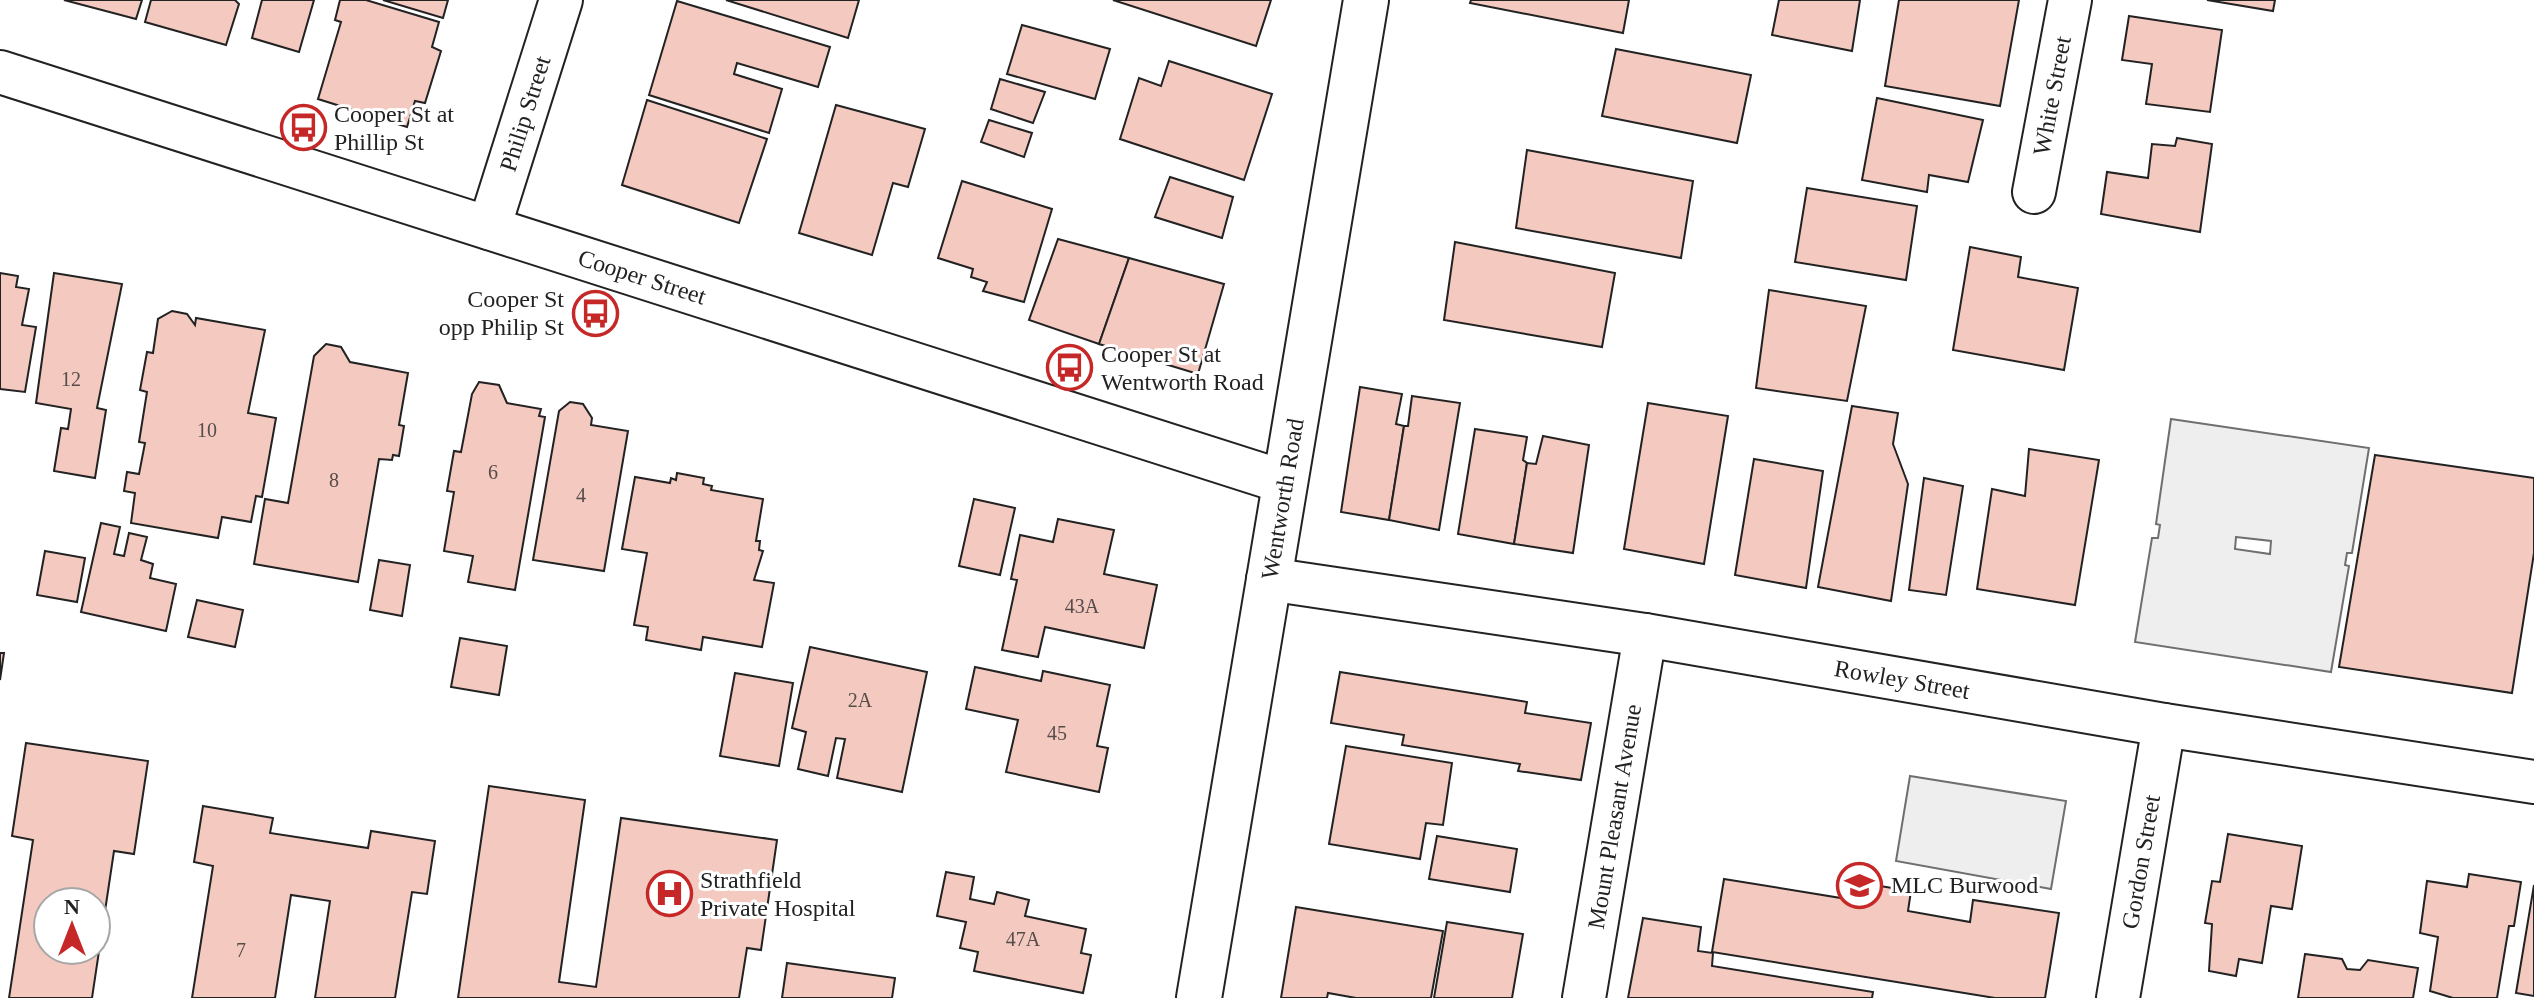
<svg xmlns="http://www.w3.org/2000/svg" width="2534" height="998" viewBox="0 0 2534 998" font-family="'Times New Roman',serif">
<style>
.pitch{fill:#eee;stroke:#6f6f6f;stroke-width:2;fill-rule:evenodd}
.building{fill:#f3c9c0;stroke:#222;stroke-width:2;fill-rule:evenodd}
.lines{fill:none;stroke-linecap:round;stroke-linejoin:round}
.minor-casing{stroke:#222;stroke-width:46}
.tertiary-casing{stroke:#222;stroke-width:48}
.minor{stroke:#fff;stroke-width:42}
.tertiary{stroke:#fff;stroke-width:44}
.labels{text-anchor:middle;stroke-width:6;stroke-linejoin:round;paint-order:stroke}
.number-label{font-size:20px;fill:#564c4a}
.street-label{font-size:24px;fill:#222;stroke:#fff}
.poi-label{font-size:24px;fill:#222;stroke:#fff;text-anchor:start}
</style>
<rect width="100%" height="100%" fill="#fff"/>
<!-- pitch -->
<g class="pitch">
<path d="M2171 419 2369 448 2352 553H2347L2345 565 2349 566 2331 672 2135 642 2152 538H2158L2160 525 2156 524ZM2236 537 2271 541 2270 554 2235 549Z"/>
<path d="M1910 776 2066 801 2051 889 1896 861Z"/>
</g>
<!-- building -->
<g class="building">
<path d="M64 0H142L136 19Z"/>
<path d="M151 0H235L239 4 226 45 145 22Z"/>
<path d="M262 0H314L299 52 252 38Z"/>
<path d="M340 0H366L439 22 432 47 441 51 425 103 415 101 407 127 318 99 341 22 335 20Z"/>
<path d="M383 0H448L443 18Z"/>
<path d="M726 0H859L848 38Z"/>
<path d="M1113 0H1271L1256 46Z"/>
<path d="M1471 0H1629L1623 33 1470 3Z"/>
<path d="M1779 0H1860L1852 51 1772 35Z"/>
<path d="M1899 0H2019L2000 106 1885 86Z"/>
<path d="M2207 0H2275L2273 11Z"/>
<path d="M677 1 830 47 818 87 737 63 734 74 782 89 769 133 649 95Z"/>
<path d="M2129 16 2222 30 2210 112 2146 104 2152 64 2122 60Z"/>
<path d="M1022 25 1110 49 1095 99 1007 74Z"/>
<path d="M1616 49 1751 75 1737 143 1602 116Z"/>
<path d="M1169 61 1272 94 1244 180 1120 139 1139 78 1161 86Z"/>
<path d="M1000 79 1045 92 1033 123 991 109Z"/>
<path d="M1877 98 1983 120 1968 182 1929 175 1927 192 1862 180Z"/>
<path d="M647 100 767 139 739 223 622 185Z"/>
<path d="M836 105 925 129 908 187 893 183 872 255 799 233Z"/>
<path d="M989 120 1032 133 1024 157 981 142Z"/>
<path d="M2177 138 2212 144 2200 232 2101 214 2107 172 2148 178 2152 144 2175 146Z"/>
<path d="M1527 150 1693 181 1681 258 1516 228Z"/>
<path d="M1170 177 1233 197 1222 238 1155 217Z"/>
<path d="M962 181 1052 209 1024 302 983 291 987 282 971 277 973 269 938 258Z"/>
<path d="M1807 188 1917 206 1906 280 1795 262Z"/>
<path d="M1058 239 1129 258 1099 344 1029 320Z"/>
<path d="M1455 242 1615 273 1602 347 1444 320Z"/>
<path d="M1970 247 2021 257 2018 277 2078 288 2064 370 1953 350Z"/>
<path d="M1129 258 1224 284 1198 374 1099 344Z"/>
<path d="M0 273 18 276 16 287 29 289 22 325 36 327 25 392 0 389Z"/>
<path d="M54 273 122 284 97 408 106 410 95 478 54 471 61 428 68 429 71 409 36 403Z"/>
<path d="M1769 290 1866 306 1847 401 1756 388Z"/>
<path d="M172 311 187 314 195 325 196 318 265 330 248 413 276 418 262 497 256 496 251 522 222 517 218 538 131 523 135 493 124 491 127 472 139 474 145 443 139 442 147 392 140 390 147 352 153 353 158 319Z"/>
<path d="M326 344 341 347 350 362 408 373 399 425 404 426 399 456 393 455 392 460 379 459 358 582 254 564 265 499 288 503 314 356Z"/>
<path d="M479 382 499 385 507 403 541 409 539 416 545 417 515 590 468 582 473 556 444 551 454 492 447 491 454 451 461 452 472 394Z"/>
<path d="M1360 387 1402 394 1396 424 1404 426 1389 520 1341 512Z"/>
<path d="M1412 396 1460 403 1439 530 1389 520 1404 426H1408Z"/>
<path d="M570 402 583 404 592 418 591 425 628 431 604 571 533 560 559 411Z"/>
<path d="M1648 403 1728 416 1704 564 1624 549Z"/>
<path d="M1852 406 1898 413 1893 444 1908 484 1891 601 1818 587Z"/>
<path d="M1475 429 1527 437 1523 460 1527 463 1514 544 1458 534Z"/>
<path d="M1543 436 1589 445 1573 553 1514 544 1527 463 1536 464Z"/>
<path d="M2029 449 2099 460 2075 605 1977 589 1992 489 2025 496Z"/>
<path d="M2375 455 2534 478V553L2512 693 2339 667Z"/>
<path d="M1754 459 1823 471 1806 588 1735 575Z"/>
<path d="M677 473 704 478 703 484 712 486 711 490 763 499 756 541H760L759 550 763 551 754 580 774 583 762 647 703 637 701 650 646 640 648 627 634 625 647 553 622 549 635 477 670 483 671 478 676 480Z"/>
<path d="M1924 478 1963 486 1946 595 1909 590Z"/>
<path d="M974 499 1015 508 1000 575 959 566Z"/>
<path d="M1058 519 1114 530 1104 574 1157 585 1144 648 1045 627 1038 657 1002 650 1017 580 1011 579 1020 535 1053 542Z"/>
<path d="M101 523 120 527 114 554 124 556 129 533 147 537 141 560 153 564 150 578 176 584 166 631 81 612Z"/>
<path d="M45 551 85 558 77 602 37 595Z"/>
<path d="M379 560 410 565 402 616 370 610Z"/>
<path d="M197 600 243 610 235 647 188 637Z"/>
<path d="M460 638 507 646 499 695 451 687Z"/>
<path d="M810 647 927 672 902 792 837 778 845 739 836 738 828 776 798 769 806 732 792 728Z"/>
<path d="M0 653H4L0 680Z"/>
<path d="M975 667 1041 681 1043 671 1110 685 1097 746 1108 748 1099 792 1006 772 1018 720 966 709Z"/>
<path d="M1340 672 1527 702 1525 713 1591 723 1581 780 1518 771 1520 764 1402 745 1404 735 1331 723Z"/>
<path d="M735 673 793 683 779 766 720 756Z"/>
<path d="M26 743 148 761 134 854 114 851 92 998H9L33 840 12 836ZM48 902H96V950H48Z"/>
<path d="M1346 746 1452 763 1443 825 1426 823 1420 859 1329 844Z"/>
<path d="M489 786 585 800 559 982 596 987 621 818 777 840 761 950 747 948 739 998H458Z"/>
<path d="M203 806 273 818 270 833 368 848 371 831 435 841 427 894 412 892 395 998H315L330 901 291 895 275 998H192L213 866 194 862Z"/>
<path d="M2228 834 2302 846 2292 909 2271 906 2262 963 2239 959 2236 976 2209 971 2212 924 2205 923 2212 881 2220 882Z"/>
<path d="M1437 836 1517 849 1510 892 1429 879Z"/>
<path d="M946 872 974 877 970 899 994 904 997 892 1029 900 1025 916 1086 929 1081 953 1091 955 1083 993 974 971 978 952 960 948 966 922 937 916Z"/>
<path d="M2469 874 2521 882 2514 926H2509L2497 998H2453L2430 991 2438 937 2420 933 2427 881 2467 887Z"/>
<path d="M1724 879 1841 898 1843 880 1911 891 1908 911 1970 922 1973 900 2059 913 2045 998H1995L1712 952Z"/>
<path d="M2534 885V996L2516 993Z"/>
<path d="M1296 907 1443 931 1431 998H1356L1328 993 1327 998H1281Z"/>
<path d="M1643 918 1701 927 1698 951 1713 953 1712 966 1873 992 1872 998H1628Z"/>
<path d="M1447 922 1523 934 1512 998H1434Z"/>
<path d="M2305 954 2342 959 2347 969 2360 970 2368 960 2418 968 2413 998H2298Z"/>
<path d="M787 963 895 978 892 998H782Z"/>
</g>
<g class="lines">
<defs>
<g id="minor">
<path id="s1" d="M0 72 1284 482"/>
<path id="s2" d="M2034 192 2070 0"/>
<path id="s3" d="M489 228 561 0"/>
<path id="s4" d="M1268 579 1645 635 2164 725 2534 782"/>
<path id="s5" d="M1584 998 1645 635"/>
<path id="s6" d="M2118 998 2164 725"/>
</g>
<g id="tertiary">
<path id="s7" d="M1199 998 1366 0"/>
</g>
</defs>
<!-- minor casing -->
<use href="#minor" class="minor-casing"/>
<!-- tertiary casing -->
<use href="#tertiary" class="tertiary-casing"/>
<!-- minor -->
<use href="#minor" class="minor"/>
<!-- tertiary -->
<use href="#tertiary" class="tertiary"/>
</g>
<!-- icons -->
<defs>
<symbol id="bus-ring" viewBox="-11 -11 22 22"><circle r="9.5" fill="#fff" stroke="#c62828" stroke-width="1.5"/><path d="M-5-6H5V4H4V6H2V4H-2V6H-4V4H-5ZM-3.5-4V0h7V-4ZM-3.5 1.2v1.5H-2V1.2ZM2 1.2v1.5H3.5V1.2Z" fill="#c62828"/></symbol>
<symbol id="school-ring" viewBox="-11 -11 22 22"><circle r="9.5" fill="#fff" stroke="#c62828" stroke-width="1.5"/><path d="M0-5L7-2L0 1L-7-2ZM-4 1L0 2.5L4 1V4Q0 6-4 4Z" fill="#c62828"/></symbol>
<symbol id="hospital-ring" viewBox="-11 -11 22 22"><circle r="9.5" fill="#fff" stroke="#c62828" stroke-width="1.5"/><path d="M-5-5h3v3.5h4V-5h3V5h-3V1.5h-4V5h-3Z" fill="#c62828"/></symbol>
</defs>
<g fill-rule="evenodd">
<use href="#bus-ring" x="278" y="102" width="51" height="51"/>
<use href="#bus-ring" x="570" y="288" width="51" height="51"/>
<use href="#bus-ring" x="1044" y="342" width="51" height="51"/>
<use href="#school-ring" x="1834" y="860" width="51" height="51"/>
<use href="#hospital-ring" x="644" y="868" width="51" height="51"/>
</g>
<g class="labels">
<!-- number labels -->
<g class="number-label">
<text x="71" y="386">12</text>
<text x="207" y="437">10</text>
<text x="493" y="479">6</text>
<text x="334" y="487">8</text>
<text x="581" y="502">4</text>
<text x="1082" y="613">43A</text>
<text x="860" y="707">2A</text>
<text x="1057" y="740">45</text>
<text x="1023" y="946">47A</text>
<text x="241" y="957">7</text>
</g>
<!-- street labels -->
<g class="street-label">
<text dy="8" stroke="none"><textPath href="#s2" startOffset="98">White Street</textPath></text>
<text dy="8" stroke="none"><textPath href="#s3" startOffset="120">Philip Street</textPath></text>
<text dy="8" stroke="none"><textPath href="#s1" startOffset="674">Cooper Street</textPath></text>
<text dy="8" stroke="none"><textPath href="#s7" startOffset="506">Wentworth Road</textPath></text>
<text dy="8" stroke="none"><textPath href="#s4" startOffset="642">Rowley Street</textPath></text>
<text dy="8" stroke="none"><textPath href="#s5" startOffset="184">Mount Pleasant Avenue</textPath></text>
<text dy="8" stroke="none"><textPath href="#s6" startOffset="138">Gordon Street</textPath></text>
</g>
<!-- poi labels -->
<g class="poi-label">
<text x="334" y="122">Cooper St at<tspan x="334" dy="28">Phillip St</tspan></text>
<text x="564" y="307" text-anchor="end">Cooper St<tspan x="564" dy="28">opp Philip St</tspan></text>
<text x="1101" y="362">Cooper St at<tspan x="1101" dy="28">Wentworth Road</tspan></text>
<text x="700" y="888">Strathfield<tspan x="700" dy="28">Private Hospital</tspan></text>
<text x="1891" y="893">MLC Burwood</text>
</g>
</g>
<!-- north arrow -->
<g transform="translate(72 926)"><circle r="38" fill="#ffffff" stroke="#a7a7a7" stroke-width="2"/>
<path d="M0-6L14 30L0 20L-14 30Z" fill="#c62828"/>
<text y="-12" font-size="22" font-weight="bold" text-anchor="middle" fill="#222222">N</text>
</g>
</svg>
